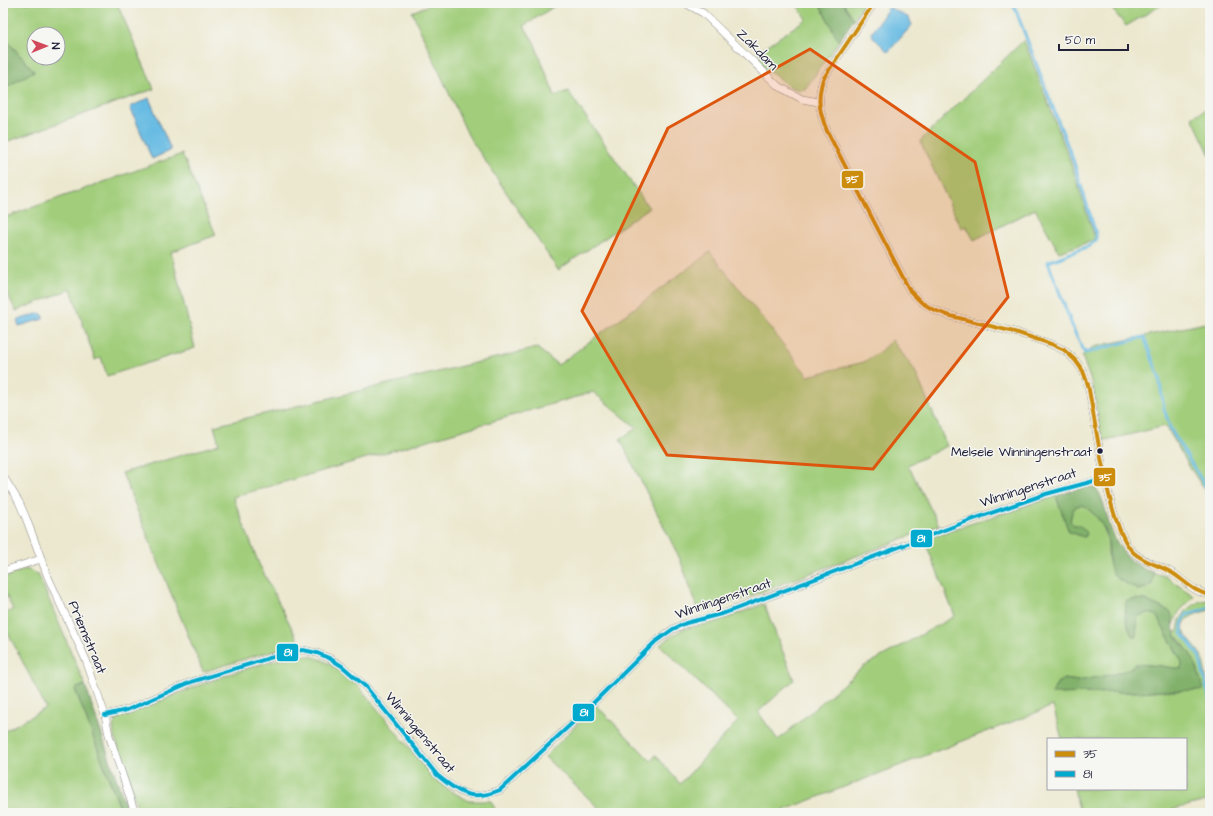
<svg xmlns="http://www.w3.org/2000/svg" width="1213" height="816" viewBox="0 0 1213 816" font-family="'Architects Daughter',sans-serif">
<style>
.green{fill:#a2ce7b;stroke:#62785b;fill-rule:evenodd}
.forest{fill:#81b16b;stroke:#526a53}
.water{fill:#67bbe3;stroke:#446e8f}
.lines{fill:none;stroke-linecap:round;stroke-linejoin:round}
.stream{stroke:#67bbe3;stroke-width:3}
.minor-casing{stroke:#878585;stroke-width:8}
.minor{stroke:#fff;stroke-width:7}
.bus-1-casing{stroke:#f6f6f2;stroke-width:7}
.bus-2-casing{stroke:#f6f6f2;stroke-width:7}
.bus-1{stroke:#cc8c0c;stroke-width:4}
.bus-2{stroke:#00a9ce;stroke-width:4}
.marked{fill:#de560e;fill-opacity:0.2;stroke:#de560e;stroke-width:3;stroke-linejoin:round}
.bus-dot{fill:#22223b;stroke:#f6f6f2;stroke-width:1.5}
.labels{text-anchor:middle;stroke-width:3;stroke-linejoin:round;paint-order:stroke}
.bus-label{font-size:13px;fill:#22223b;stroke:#f6f6f2;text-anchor:end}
.street-label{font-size:14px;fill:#22223b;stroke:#f6f6f2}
.line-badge{stroke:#f6f6f2;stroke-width:1.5}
.badge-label{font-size:11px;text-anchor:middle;font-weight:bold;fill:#fff}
</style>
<rect width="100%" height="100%" fill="#f6f6f2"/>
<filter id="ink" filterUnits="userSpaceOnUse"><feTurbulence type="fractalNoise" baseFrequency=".025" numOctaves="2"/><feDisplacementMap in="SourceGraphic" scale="8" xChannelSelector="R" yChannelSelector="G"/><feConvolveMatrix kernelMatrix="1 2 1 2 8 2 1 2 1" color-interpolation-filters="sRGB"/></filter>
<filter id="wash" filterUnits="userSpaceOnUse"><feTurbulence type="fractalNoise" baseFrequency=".012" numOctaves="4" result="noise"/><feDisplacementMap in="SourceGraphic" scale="16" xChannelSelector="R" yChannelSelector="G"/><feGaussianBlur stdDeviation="0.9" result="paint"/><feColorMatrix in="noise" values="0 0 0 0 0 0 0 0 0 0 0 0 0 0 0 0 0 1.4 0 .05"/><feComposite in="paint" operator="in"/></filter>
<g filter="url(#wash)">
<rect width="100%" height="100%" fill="#ece8cf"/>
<!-- green -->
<g class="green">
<path d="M3 3H117L154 89 3 143V89L34 71 3 36ZM34 34H58V58H34Z"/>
<path d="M433 3H559L524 26 534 42 555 96 568 91 649 208 558 270 468 135 412 12Z"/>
<path d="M796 3H819L839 41 805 89C802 90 799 90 796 89 785 86 769 70 760 63L761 57 758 52 806 19Z"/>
<path d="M843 3H865L854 19Z"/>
<path d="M1107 3H1165L1126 26Z"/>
<path d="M1024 40 1070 160 1095 238 1092 241 1059 252 1035 209 974 240 966 226 961 228 920 141Z"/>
<path d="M1210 107V155L1192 117Z"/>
<path d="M182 154 216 235 171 252 195 348 107 376 101 357 95 360 71 289 16 311 3 285V218Z"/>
<path d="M710 252 808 376 864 362 879 352 892 340 914 369 947 446 908 465 939 525 734 602 699 612 680 559 620 439 637 428 593 392 233 497 259 564 300 644 254 656 203 672 122 473 219 444 214 426 537 348 558 365Z"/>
<path d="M1210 322V498L1189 466 1166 426 1102 441 1093 387 1082 356 1093 347Z"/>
<path d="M1056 496 1069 532C1075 532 1079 537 1085 537L1087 533 1079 525H1074L1070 521 1072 512 1076 506 1082 505C1097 514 1107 528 1108 546 1108 552 1108 562 1111 568 1115 575 1131 586 1138 590L1152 584 1154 573 1165 576 1194 596 1179 612 1173 624 1171 612 1145 600 1125 617 1132 636 1137 625V616L1148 613 1156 615 1182 662 1181 670 1161 666 1136 664 1127 670 1114 674 1078 681 1064 679 1057 683 1053 694 1202 690C1200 675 1195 661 1186 648 1183 643 1178 639 1174 633L1178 631 1180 620 1187 610 1200 601 1210 600V610C1202 612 1187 615 1184 624 1180 636 1200 648 1203 660 1213 704 1210 754 1210 800L1159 813H1080L1074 789H1186V739H1062L1053 706 777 813H604L545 757 596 705 651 761 656 755 680 784 738 721 660 645 682 629 713 623 764 604 794 680 758 712 778 740 863 667 955 616 924 539Z"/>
<path d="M26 569 38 574 85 685 75 689 122 813H3V732L46 708 3 623V614L13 610 3 588V578Z"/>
<path d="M299 655C324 656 337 668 356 683L433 777 449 790 469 801H491L497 813H139L114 734C112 726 114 722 120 717 179 694 237 667 299 655Z"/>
</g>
<!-- forest -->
<g class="forest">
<path d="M819 3H843L854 19 839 41Z"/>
<path d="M3 36 34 71 3 89Z"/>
<path d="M1084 487C1088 487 1093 486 1096 489 1100 492 1102 500 1104 505 1107 514 1108 523 1112 532 1120 552 1133 566 1154 573L1152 584 1146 588 1138 590C1132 586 1117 580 1114 575 1107 565 1110 551 1108 539 1106 525 1094 512 1082 505L1076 506 1072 512 1070 521 1074 525C1081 525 1083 528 1087 533L1085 537C1079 537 1075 532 1069 532L1056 496Z"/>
<path d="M1136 599 1145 600 1171 612C1173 619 1172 627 1175 634 1178 643 1188 648 1192 657 1198 667 1200 679 1203 690L1052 694 1057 683 1064 679 1078 681 1114 674 1127 670 1136 664 1161 666 1181 669 1182 662 1156 615 1148 613 1138 616 1136 636H1132L1125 617 1126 601Z"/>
<path d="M85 685 128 813H122L75 689Z"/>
</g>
<!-- water -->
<g class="water">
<path d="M888 8H891L909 18 912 25 888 52 873 37 872 33Z"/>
<path d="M149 98 171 150 152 159 130 107Z"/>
<path d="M40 313 43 315V319L19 326 17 321 21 319Z"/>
</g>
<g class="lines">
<!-- stream -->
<g class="stream">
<path d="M1013 3 1073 160 1096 234V240L1089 246 1048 262 1075 333 1085 353 1144 337 1159 377 1164 409 1171 430 1210 494"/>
<path d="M1210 607 1186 615 1182 624V633L1199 656 1210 701"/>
</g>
</g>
</g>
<g filter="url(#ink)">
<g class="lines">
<defs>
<g id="minor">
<path d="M685 3 703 13 778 86 802 99 819 102"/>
<path d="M874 3 823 79C817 99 819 111 827 131L910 291 921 302 932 309 947 315 1018 333 1051 344 1064 350 1075 360 1083 371 1088 385C1096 422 1108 530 1134 553 1144 562 1161 566 1174 574 1187 583 1194 592 1210 595"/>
<path d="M3 476 19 502 26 518 48 577 86 660 105 715 109 735 135 813"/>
<path d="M3 571 41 559"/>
<path d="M105 715 127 710 191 682 289 652 303 650 317 653 329 658 342 666 366 687 437 775C459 793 471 802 500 790L581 715 655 642 673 629 686 623 725 613 968 521 1046 494 1105 478"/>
</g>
</defs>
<!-- minor casing -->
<use href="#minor" class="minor-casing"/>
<!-- minor -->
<use href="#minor" class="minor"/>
<defs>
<path id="bus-1" d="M874 3 823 79C817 99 819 111 827 131L910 291 921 302 932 309 947 315 1018 333 1051 344 1064 350 1075 360 1083 371 1088 385C1096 422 1108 530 1134 553 1144 562 1161 566 1174 574 1187 583 1194 592 1210 595"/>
<path id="bus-2" d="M105 715 127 710 191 682 289 652 303 650 317 653 329 658 342 666 366 687 437 775C459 793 471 802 500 790L581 715 655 642 673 629 686 623 725 613 968 521 1046 494 1105 478"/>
</defs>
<!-- bus-1 casing -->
<use href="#bus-1" class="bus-1-casing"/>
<!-- bus-2 casing -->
<use href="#bus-2" class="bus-2-casing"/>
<!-- bus-1 -->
<use href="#bus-1" class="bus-1"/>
<!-- bus-2 -->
<use href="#bus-2" class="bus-2"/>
</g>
</g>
<!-- marked area -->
<path class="marked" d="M810 49 975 162 1008 297 873 469 667 455 582 311 668 128Z"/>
<!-- markers -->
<circle class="bus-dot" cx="1100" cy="451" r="3.5"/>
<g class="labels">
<!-- bus labels -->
<g class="bus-label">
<text x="1092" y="456">Melsele Winningenstraat</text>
</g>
<!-- street labels -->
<g class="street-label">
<text transform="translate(758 49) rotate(45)" y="5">Zakdam</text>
<text transform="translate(1028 487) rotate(-18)" y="5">Winningenstraat</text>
<text transform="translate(723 598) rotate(-19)" y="5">Winningenstraat</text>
<text transform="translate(88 637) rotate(67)" y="5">Priemstraat</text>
<text transform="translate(421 732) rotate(50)" y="5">Winningenstraat</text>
</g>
</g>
<g class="line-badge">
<rect x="841" y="170" width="23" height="19" rx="4" fill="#cc8c0c"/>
<rect x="1093" y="467" width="23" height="20" rx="4" fill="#cc8c0c"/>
<rect x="910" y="529" width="23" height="19" rx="4" fill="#00a9ce"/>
<rect x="276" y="643" width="23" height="19" rx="4" fill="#00a9ce"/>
<rect x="572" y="703" width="23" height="19" rx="4" fill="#00a9ce"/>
</g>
<g class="badge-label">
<text x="852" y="183">35</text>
<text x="1105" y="481">35</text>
<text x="921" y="542">81</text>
<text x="288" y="656">81</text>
<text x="584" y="716">81</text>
</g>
<!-- margin -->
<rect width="1213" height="816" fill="none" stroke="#f6f6f2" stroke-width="16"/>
<!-- legend -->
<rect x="1047" y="738" width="140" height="52" fill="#f6f6f2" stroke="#a1a1a9"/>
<rect x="1055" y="751" width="20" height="6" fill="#cc8c0c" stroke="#a1a1a9"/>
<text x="1083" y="758" font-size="12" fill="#22223b">35</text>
<rect x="1055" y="771" width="20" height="6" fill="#00a9ce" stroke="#a1a1a9"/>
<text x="1083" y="778" font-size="12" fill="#22223b">81</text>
<!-- north arrow -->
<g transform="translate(46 46) rotate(89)"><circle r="19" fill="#f6f6f2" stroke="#a1a1a9"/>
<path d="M0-3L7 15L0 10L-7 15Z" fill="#d1495b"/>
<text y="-6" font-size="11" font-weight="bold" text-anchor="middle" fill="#22223b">N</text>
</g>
<!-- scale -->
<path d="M1059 44v6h69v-6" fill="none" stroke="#22223b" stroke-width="2"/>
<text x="1065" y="44" font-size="12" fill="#22223b" stroke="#f6f6f2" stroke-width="3" paint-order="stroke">50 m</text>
</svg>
